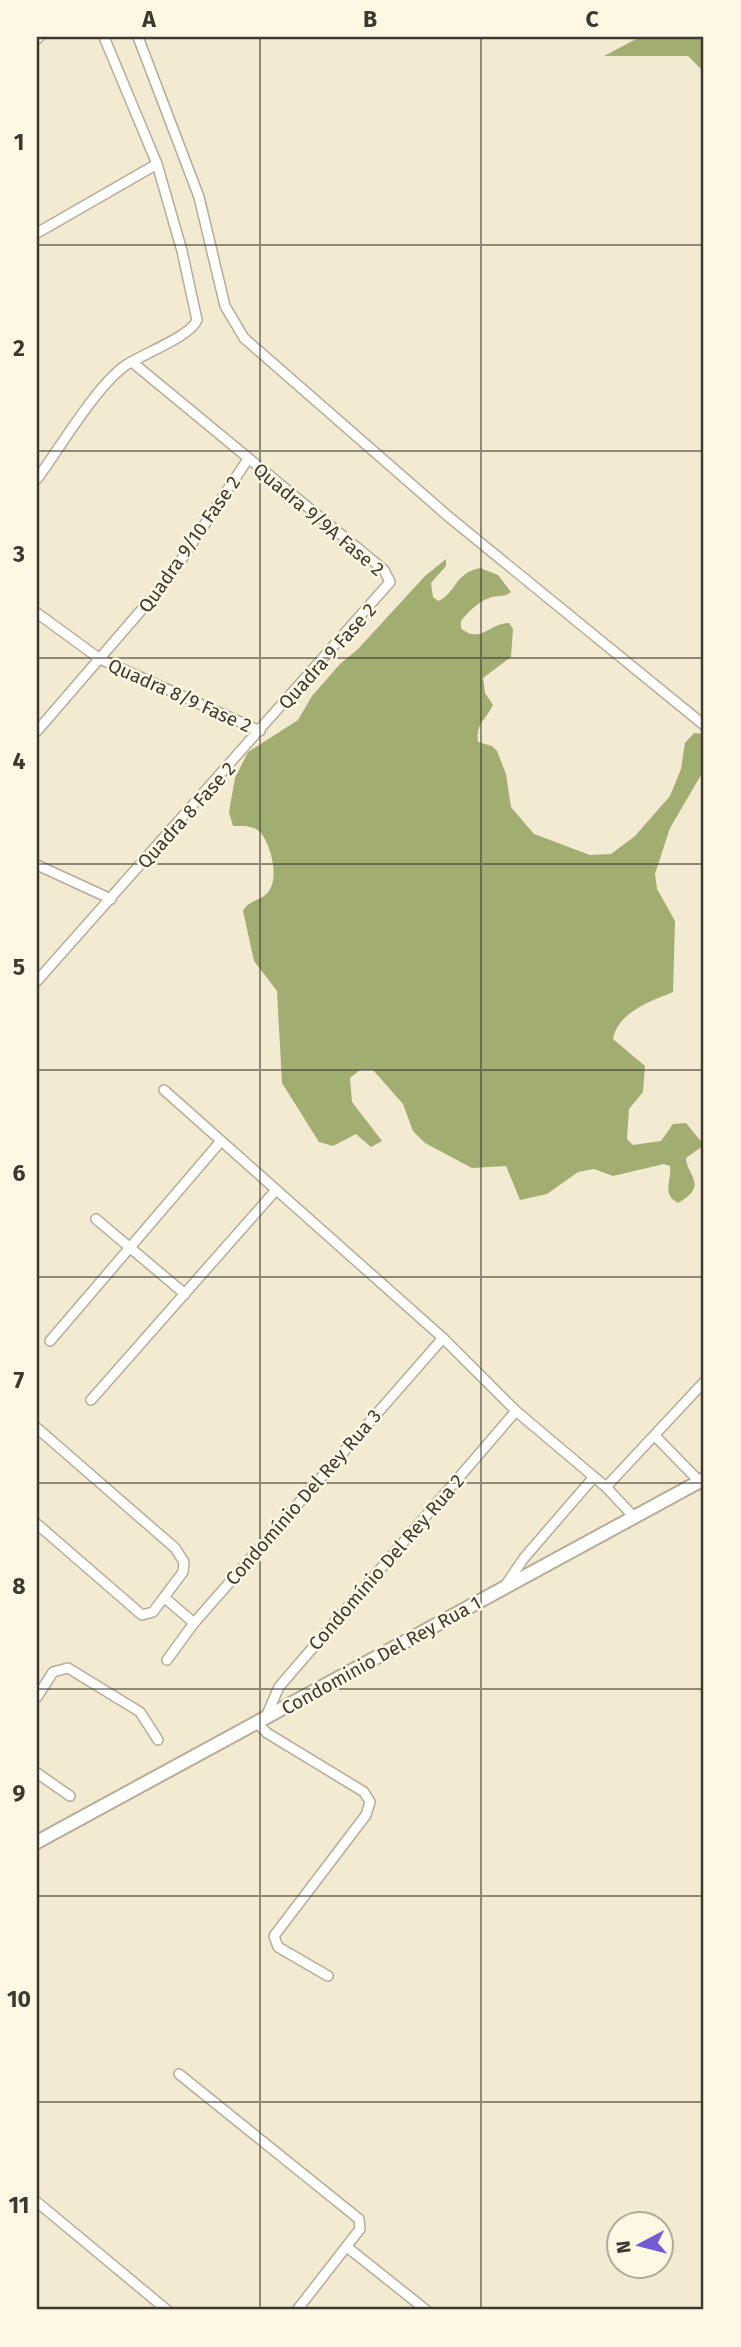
<svg xmlns="http://www.w3.org/2000/svg" width="741" height="2347" viewBox="0 0 741 2347" font-family="'Fira Sans',sans-serif">
<style>
.forest{fill:#a2ad72}
.lines{fill:none;stroke-linecap:round;stroke-linejoin:round}
.street-casing{stroke:#b6ad97;stroke-width:12}
.secondary-casing{stroke:#b6ad97;stroke-width:16}
.street{stroke:#fff;stroke-width:9}
.secondary{stroke:#fff;stroke-width:12}
.grid{fill:none;stroke:#3d3930;stroke-width:2;stroke-opacity:0.55}
.labels{text-anchor:middle;stroke-width:5;stroke-linejoin:round;paint-order:stroke}
.street-label{font-size:19px;fill:#3d3930;stroke:#fef7e4}
.neatline{fill:none;stroke:#3d3930;stroke-width:2.5}
.grid-label{font-size:23px;text-anchor:middle;font-weight:bold;fill:#3d3930}
</style>
<rect width="100%" height="100%" fill="#f3ead2"/>
<!-- forest -->
<g class="forest">
<path d="M640 37H704V72L688 56H604Z"/>
<path d="M446 559V566L431 583 433 597 438 601C457 593 453 574 480 568L498 575 511 592C504 598 498 595 489 598 478 602 468 612 461 621V628C479 645 490 623 509 623L513 629 511 657 483 678 485 693 493 705C486 720 475 724 478 742L492 746 497 751 506 774 511 807 534 834 590 855 611 854 635 836 670 796 681 769 685 743 694 733 704 734V770L670 828 655 874 657 889 675 921 673 992C651 1001 618 1012 613 1039L645 1066 643 1092 629 1109 627 1139 633 1145 661 1141 673 1124 686 1123 704 1145 686 1158C686 1175 710 1185 678 1203 661 1194 672 1180 670 1166L664 1164 613 1176 594 1169 578 1172 547 1194 520 1200 506 1166 472 1168 425 1143 413 1131 403 1104 373 1070H360L350 1078 352 1102 382 1141 371 1147 356 1134 333 1146 319 1142 282 1083 277 991 254 961 243 911C248 900 262 901 269 891 279 877 271 844 260 832 253 825 242 826 233 826L229 812 235 778 248 752 298 720 312 696 340 664 358 649 425 576Z"/>
</g>
<g class="lines">
<defs>
<g id="street">
<path d="M138 37 199 197 225 306 244 338 449 517 704 725"/>
<path d="M37 39 39 37"/>
<path d="M37 233 157 164"/>
<path d="M37 479C60 448 96 386 126 365 143 354 191 336 197 320L182 251 157 164 104 37"/>
<path d="M37 613 100 659 260 731"/>
<path d="M37 731 169 578 248 459"/>
<path d="M37 865 111 899"/>
<path d="M37 981 390 582 384 570 132 362"/>
<path d="M164 1090 443 1338 516 1411 606 1487 634 1517"/>
<path d="M96 1219 185 1294"/>
<path d="M50 1341 221 1141"/>
<path d="M91 1400 276 1190"/>
<path d="M37 1428 175 1548 184 1562 183 1572 153 1612 142 1615 37 1524"/>
<path d="M656 1437 700 1482"/>
<path d="M606 1487 704 1382"/>
<path d="M505 1586 524 1558 594 1477"/>
<path d="M165 1598 194 1623"/>
<path d="M167 1660 194 1623 443 1338"/>
<path d="M37 1697 53 1672 68 1668 140 1712 158 1740"/>
<path d="M265 1719 279 1687 516 1411"/>
<path d="M257 1723 267 1733 364 1792 370 1802 366 1815 274 1936 278 1947 328 1976"/>
<path d="M37 1773 70 1796"/>
<path d="M179 2074 359 2219 360 2229 297 2310"/>
<path d="M37 2202 167 2310"/>
<path d="M347 2247 426 2310"/>
</g>
<path id="secondary" d="M37 1842 704 1479"/>
</defs>
<!-- street casing -->
<use href="#street" class="street-casing"/>
<!-- secondary casing -->
<use href="#secondary" class="secondary-casing"/>
<!-- street -->
<use href="#street" class="street"/>
<!-- secondary -->
<use href="#secondary" class="secondary"/>
</g>
<!-- grid -->
<path class="grid" d="M260 37V2310M481 37V2310M37 245H704M37 451H704M37 658H704M37 864H704M37 1070H704M37 1277H704M37 1483H704M37 1689H704M37 1896H704M37 2102H704"/>
<g class="labels">
<!-- street labels -->
<g class="street-label">
<text transform="translate(319 519) rotate(40)" y="7">Quadra 9/9A Fase 2</text>
<text transform="translate(189 544) rotate(-55)" y="7">Quadra 9/10 Fase 2</text>
<text transform="translate(327 656) rotate(-48)" y="7">Quadra 9 Fase 2</text>
<text transform="translate(180 695) rotate(24)" y="7">Quadra 8/9 Fase 2</text>
<text transform="translate(186 815) rotate(-48)" y="7">Quadra 8 Fase 2</text>
<text transform="translate(303 1497) rotate(-49)" y="7">Condomínio Del Rey Rua 3</text>
<text transform="translate(386 1562) rotate(-49)" y="7">Condomínio Del Rey Rua 2</text>
<text transform="translate(381 1655) rotate(-29)" y="7">Condominio Del Rey Rua 1</text>
</g>
</g>
<!-- border -->
<rect width="741" height="2347" fill="none" stroke="#fef7e4" stroke-width="77"/>
<!-- north arrow -->
<g transform="translate(640 2245) rotate(263)"><circle r="33" fill="#fef7e4" stroke="#b1ab9c" stroke-width="2"/>
<path d="M0-5L12 26L0 18L-12 26Z" fill="#725bd5"/>
<text y="-10" font-size="19" font-weight="bold" text-anchor="middle" fill="#3d3930">N</text>
</g>
<rect x="38" y="38" width="664" height="2270" class="neatline"/>
<g class="grid-label">
<text x="149" y="27">A</text>
<text x="370" y="27">B</text>
<text x="592" y="27">C</text>
<text x="19" y="150">1</text>
<text x="19" y="356">2</text>
<text x="19" y="562">3</text>
<text x="19" y="769">4</text>
<text x="19" y="975">5</text>
<text x="19" y="1181">6</text>
<text x="19" y="1388">7</text>
<text x="19" y="1594">8</text>
<text x="19" y="1801">9</text>
<text x="19" y="2007">10</text>
<text x="19" y="2213">11</text>
</g>
</svg>
